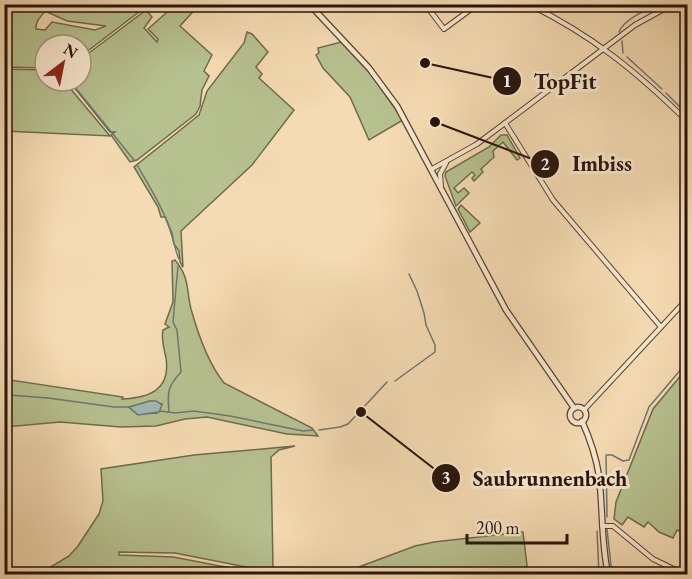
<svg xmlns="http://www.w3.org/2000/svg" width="692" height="579" viewBox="0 0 692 579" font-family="'EB Garamond',serif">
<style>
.green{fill:#b7c190;stroke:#6f6a4e;stroke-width:1.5;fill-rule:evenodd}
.water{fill:#9dbab4;stroke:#6e7771;stroke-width:1.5}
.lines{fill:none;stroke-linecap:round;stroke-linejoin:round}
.stream{stroke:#6e7771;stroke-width:1.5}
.minor-casing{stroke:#5a4536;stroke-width:6}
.tertiary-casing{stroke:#5a4536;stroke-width:7}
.minor{stroke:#f8e8ce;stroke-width:4}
.tertiary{stroke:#f8e8ce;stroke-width:4.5}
.leader{fill:none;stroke:#27130c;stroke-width:2}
.callout-dot{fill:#27130c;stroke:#f8e8ce;stroke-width:2}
.mark-label{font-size:18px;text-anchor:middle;font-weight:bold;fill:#fff}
.callout-label{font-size:22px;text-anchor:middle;font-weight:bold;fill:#27130c;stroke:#f8e8ce;stroke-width:6;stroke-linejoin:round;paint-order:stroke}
</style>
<rect width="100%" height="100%" fill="#f5dbb3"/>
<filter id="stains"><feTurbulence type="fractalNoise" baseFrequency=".00333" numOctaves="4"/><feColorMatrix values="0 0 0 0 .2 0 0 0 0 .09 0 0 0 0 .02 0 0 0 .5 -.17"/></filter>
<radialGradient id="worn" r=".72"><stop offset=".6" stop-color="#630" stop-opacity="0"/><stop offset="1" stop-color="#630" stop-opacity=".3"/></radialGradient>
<!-- green -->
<g class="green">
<path d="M4 5 5 4 148 5 81 56V45H45V68L5 67ZM45 11 67 21 106 26 95 30 52 22 45 30 36 29C36 20 40 18 45 11Z"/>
<path d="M175 5H199L180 26 212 55 204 71 209 76 202 90 200 106 196 114 137 160 130 162 111 135 115 132H110L69 81H81V59L146 10 152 17 144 28 157 42 158 39 148 29Z"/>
<path d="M247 32 252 34 268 52 256 67 262 74 259 78 294 110 252 165 181 231 183 267 180 262 179 251 174 244 172 233 165 217H161L158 207 134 167 199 115 207 91 244 43Z"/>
<path d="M341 42 371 74 403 120 369 140 350 97 323 68 316 55 319 53 318 48Z"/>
<path d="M4 69 45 70V81H64L110 136 5 131Z"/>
<path d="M501 135H507L520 158 517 160 503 142 493 151 494 157 481 169 483 172 474 181 472 178 475 175 472 172 454 188 458 193 464 188 469 193 456 206 445 176 446 172 489 147Z"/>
<path d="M461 205 480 223 470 232 458 209Z"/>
<path d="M175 260C190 278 186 289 191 309 198 334 208 363 224 383L312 428 318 436 287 434 207 417 185 419 156 426 121 427 60 422 5 427 4 379 123 397 122 399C149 398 171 390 166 358 164 348 161 340 163 330L169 327 165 324 173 302 172 261ZM150 401 162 404 157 413 137 414 129 407Z"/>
<path d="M687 368V534L677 530 673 538 659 532 648 522 644 527 628 517 622 525 614 519 616 502 653 409Z"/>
<path d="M295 446 279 450 271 457 273 568 271 572 175 553 119 552V555L173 557 262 574H39L69 556 78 546 99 514 103 501 101 469 194 455Z"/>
<path d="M523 532 528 574H340L415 546 434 542Z"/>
</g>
<!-- water -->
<path class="water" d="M150 401H156L162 405 159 412 138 415 129 407Z"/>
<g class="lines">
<!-- stream -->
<g class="stream">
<path d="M619 32C624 19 646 10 659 4"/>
<path d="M622 41 623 53"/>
<path d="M627 57 662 89"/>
<path d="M70 81 134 160"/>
<path d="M666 93 688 115"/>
<path d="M137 165C149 186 164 209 171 233 174 242 175 250 179 259"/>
<path d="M395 381 435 352V345L426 325 424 313 417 291 409 274"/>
<path d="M4 394H6"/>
<path d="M9 395 48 398 114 407H129"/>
<path d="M160 411 175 413 194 411 230 416 303 431 313 430"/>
<path d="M169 412C167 392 168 386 181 372L177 330 173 322 178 266"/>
<path d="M319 430 340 427 348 424 387 382"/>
<path d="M607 517 606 455H612L623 461 629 460 649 407 688 361"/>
<path d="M607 529 611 566 623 574"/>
<path d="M597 531 599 574"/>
</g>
<defs>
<g id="minor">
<path d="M425 4 444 29 478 4"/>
<path d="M528 4C592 35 637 72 688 122"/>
<path d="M229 7 234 4"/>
<path d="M505 123 553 200 661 327"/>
<path d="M432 169 477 144 635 25 673 4"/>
<path d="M441 186 440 174 446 163"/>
<path d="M584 410 688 298"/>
<path d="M602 526H613L653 559 684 574"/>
</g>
<g id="tertiary">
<path d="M309 4 369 68 397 106 506 310 574 408"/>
<circle cx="578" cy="415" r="8"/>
<path d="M582 421C590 439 596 456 599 476 603 509 601 542 608 574"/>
</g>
</defs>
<!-- minor casing -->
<use href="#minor" class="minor-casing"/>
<!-- tertiary casing -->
<use href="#tertiary" class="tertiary-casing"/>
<!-- minor -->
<use href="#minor" class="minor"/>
<!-- tertiary -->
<use href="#tertiary" class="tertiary"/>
</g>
<!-- callouts -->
<path class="leader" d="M425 63L507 81M435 122L545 164M361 412L446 478"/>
<g class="callout-dot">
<circle cx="425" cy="63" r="6"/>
<circle cx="435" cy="122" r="6"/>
<circle cx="361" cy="412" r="6"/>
<circle cx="507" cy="81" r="15"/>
<circle cx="545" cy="164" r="15"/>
<circle cx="446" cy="478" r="15"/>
</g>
<g class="mark-label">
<text x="507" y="87">1</text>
<text x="545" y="170">2</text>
<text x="446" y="484">3</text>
</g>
<g class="callout-label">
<text x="565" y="89">TopFit</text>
<text x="602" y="171">Imbiss</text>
<text x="550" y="486">Saubrunnenbach</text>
</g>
<!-- margin -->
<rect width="692" height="579" fill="none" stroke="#f5dbb3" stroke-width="24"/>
<rect x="6" y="6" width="680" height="567" fill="none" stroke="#27130c" stroke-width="3"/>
<rect x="12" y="12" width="668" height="555" fill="none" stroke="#27130c" stroke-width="1.5"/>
<!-- north arrow -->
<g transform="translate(63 63) rotate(32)"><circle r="28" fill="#f8e8ce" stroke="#a49380" stroke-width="1.5"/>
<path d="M0-4.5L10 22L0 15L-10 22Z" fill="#8f2418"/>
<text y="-9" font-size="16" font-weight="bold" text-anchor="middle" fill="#27130c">N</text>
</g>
<!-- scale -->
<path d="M467 534v9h100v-9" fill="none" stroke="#27130c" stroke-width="3"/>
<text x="476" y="534" font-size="18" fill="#27130c" stroke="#f8e8ce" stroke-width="4.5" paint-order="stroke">200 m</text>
<rect width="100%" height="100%" filter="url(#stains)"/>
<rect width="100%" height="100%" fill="url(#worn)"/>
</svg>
